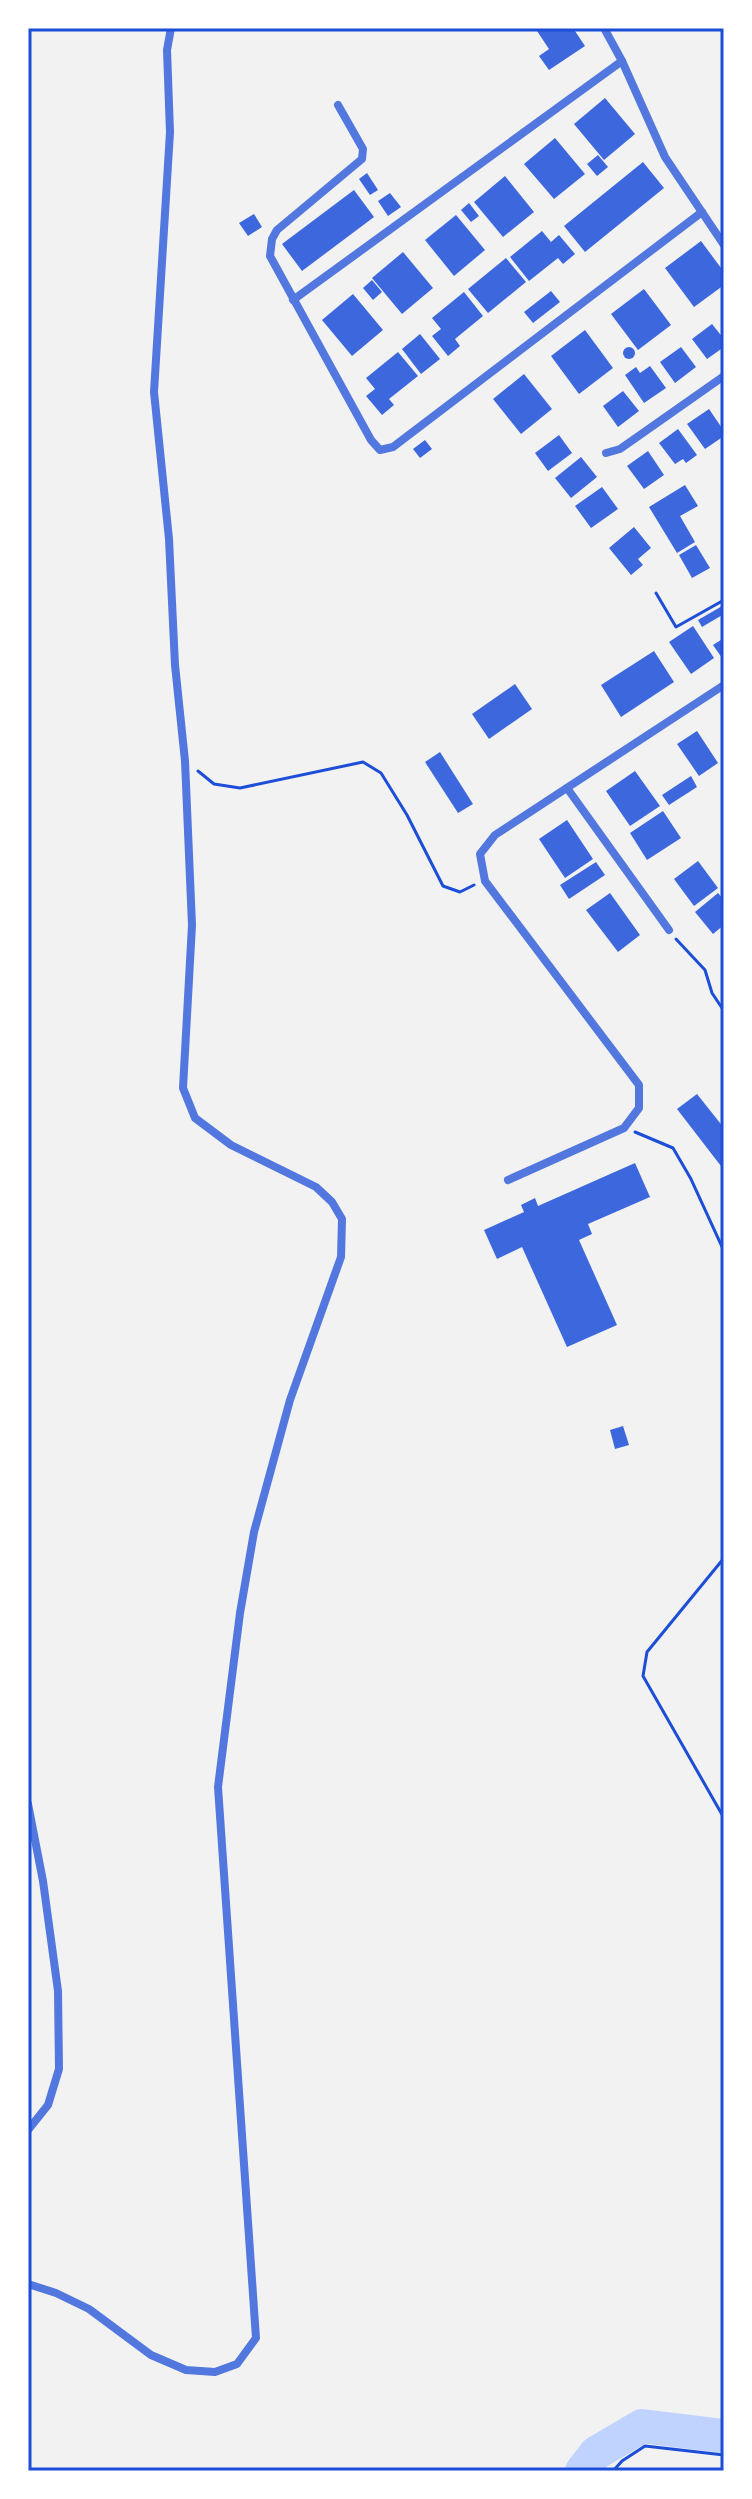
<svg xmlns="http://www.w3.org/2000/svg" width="752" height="2499" viewBox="0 0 752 2499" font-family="Overpass,sans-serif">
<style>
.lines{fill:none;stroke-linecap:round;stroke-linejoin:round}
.river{stroke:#bfd3fe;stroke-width:34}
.building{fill:#3d67dc}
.path{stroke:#1d4ed8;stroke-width:3}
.minor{stroke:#5277de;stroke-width:8}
.neatline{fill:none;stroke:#1d4ed8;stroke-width:3}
</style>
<rect width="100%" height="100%" fill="#f2f2f2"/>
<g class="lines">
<!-- river -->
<path class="river" d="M582 2471 596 2453 642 2426 724 2436"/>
</g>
<!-- building -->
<g class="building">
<path d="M535 28H573L585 46 549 70 539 56 549 49Z"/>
<path d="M605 98 635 134 604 160 574 124Z"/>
<path d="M555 138 585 174 554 199 524 164Z"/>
<path d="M598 155 608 167 597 176 587 164Z"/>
<path d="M643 162 664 188 585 252 564 226Z"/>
<path d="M367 173 378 190 370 195 359 179Z"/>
<path d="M505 176 534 212 503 237 474 202Z"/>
<path d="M354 190 374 217 302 271 282 244Z"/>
<path d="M390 193 401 207 388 216 378 201Z"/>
<path d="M469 203 479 216 471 222 461 210Z"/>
<path d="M254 214 262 227 248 236 239 223Z"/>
<path d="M456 215 485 250 454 276 425 240Z"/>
<path d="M542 231 551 242 559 235 575 254 563 264 558 258 529 281 510 257Z"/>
<path d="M701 241 724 272V285L694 307 665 268Z"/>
<path d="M403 252 433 288 402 314 372 278Z"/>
<path d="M506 258 526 282 488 313 468 289Z"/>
<path d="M372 280 382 292 373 300 363 288Z"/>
<path d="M644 289 671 325 638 350 611 314Z"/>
<path d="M551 291 560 302 533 323 524 312Z"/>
<path d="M464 292 483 316 455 339 460 346 448 356 432 336 441 329 432 318Z"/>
<path d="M353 294 383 330 352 356 322 320Z"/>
<path d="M712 324 724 339V347L707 359 692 339Z"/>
<path d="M585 330 613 368 579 394 551 356Z"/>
<path d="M420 334 440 359 421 374 402 349Z"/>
<circle cx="629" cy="353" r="6"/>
<path d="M681 347 696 367 675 383 660 362Z"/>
<path d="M398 352 418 376 389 399 394 405 382 415 366 396 375 389 366 378Z"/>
<path d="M650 366 666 388 644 403 625 375 636 367 640 373Z"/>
<path d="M524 374 552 409 521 434 493 399Z"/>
<path d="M623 391 639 411 618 427 603 406Z"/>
<path d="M709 409 724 431V436L705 449 687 424Z"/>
<path d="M678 429 697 455 686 463 683 459 675 464 659 443Z"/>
<path d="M559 435 572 453 548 471 535 453Z"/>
<path d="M425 440 432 449 420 458 413 449Z"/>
<path d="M648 451 664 475 644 489 627 466Z"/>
<path d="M581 457 597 477 571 498 555 478Z"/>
<path d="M685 485 698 506 680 516 695 542 677 553 649 507Z"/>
<path d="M602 487 618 509 591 528 575 506Z"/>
<path d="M634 527 651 548 638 559 643 565 631 575 609 548Z"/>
<path d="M696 545 710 568 692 578 679 555Z"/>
<path d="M724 605V614L702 627 698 620Z"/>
<path d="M693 626 714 658 691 674 669 642Z"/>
<path d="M724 638V657L722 658 713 645Z"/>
<path d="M654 651 674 682 621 717 601 685Z"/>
<path d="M515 684 532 709 489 739 472 714Z"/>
<path d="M697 731 718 763 699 776 677 744Z"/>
<path d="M440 752 473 804 458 813 425 762Z"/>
<path d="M635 771 660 806 630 826 606 791Z"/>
<path d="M691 776 697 787 669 805 662 795Z"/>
<path d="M663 811 681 838 647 860 630 833Z"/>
<path d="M567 820 593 859 565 878 539 839Z"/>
<path d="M698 861 718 888 694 906 674 879Z"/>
<path d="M596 862 605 875 569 899 560 885Z"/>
<path d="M610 893 640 935 618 952 586 910Z"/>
<path d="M718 893 724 900V925L713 934 695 912Z"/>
<path d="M697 1094 724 1128V1170L677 1109Z"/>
<path d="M635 1163 650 1197 588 1224 592 1234 579 1240 617 1325 567 1347 522 1247 497 1259 484 1230 524 1212 521 1205 535 1198 538 1206Z"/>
<path d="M623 1426 629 1445 615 1449 610 1430Z"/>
</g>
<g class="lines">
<!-- path -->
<g class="path">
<path d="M656 593 676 627 724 600"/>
<path d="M198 771 214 784 240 788 363 762 381 773 407 815 443 886 460 892 474 885"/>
<path d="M676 939 705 970 712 993 724 1011"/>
<path d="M635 1132 673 1148 691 1179 724 1251"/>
<path d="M724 1558 647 1652 643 1676 724 1818"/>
<path d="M613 2471 622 2461 645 2446 724 2455"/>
</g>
<!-- minor -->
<g class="minor">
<path d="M604 28 622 61 665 157 724 245"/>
<path d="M338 105 363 149 362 159 277 230 272 239 270 256 371 440 380 450 393 447 702 212"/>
<path d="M293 300 622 61"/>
<path d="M606 453 620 449 724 376"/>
<path d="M567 788 669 930"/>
<path d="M508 1180 624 1128 639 1108V1085L485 881 480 854 495 835 724 685"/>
<path d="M28 1804 43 1881 58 1991 59 2069 48 2105 28 2130"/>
<path d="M28 2284 56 2293 89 2309 151 2355 186 2370 215 2372 237 2364 256 2338 218 1787 240 1613 254 1532 290 1400 341 1257 342 1219 332 1202 316 1187 231 1145 195 1118 183 1088 192 925 185 761 175 665 169 539 154 392 170 132 167 50 171 28"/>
</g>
</g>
<!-- border -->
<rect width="752" height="2499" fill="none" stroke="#ffffff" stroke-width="60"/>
<rect x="30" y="30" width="692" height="2439" class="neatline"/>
</svg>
